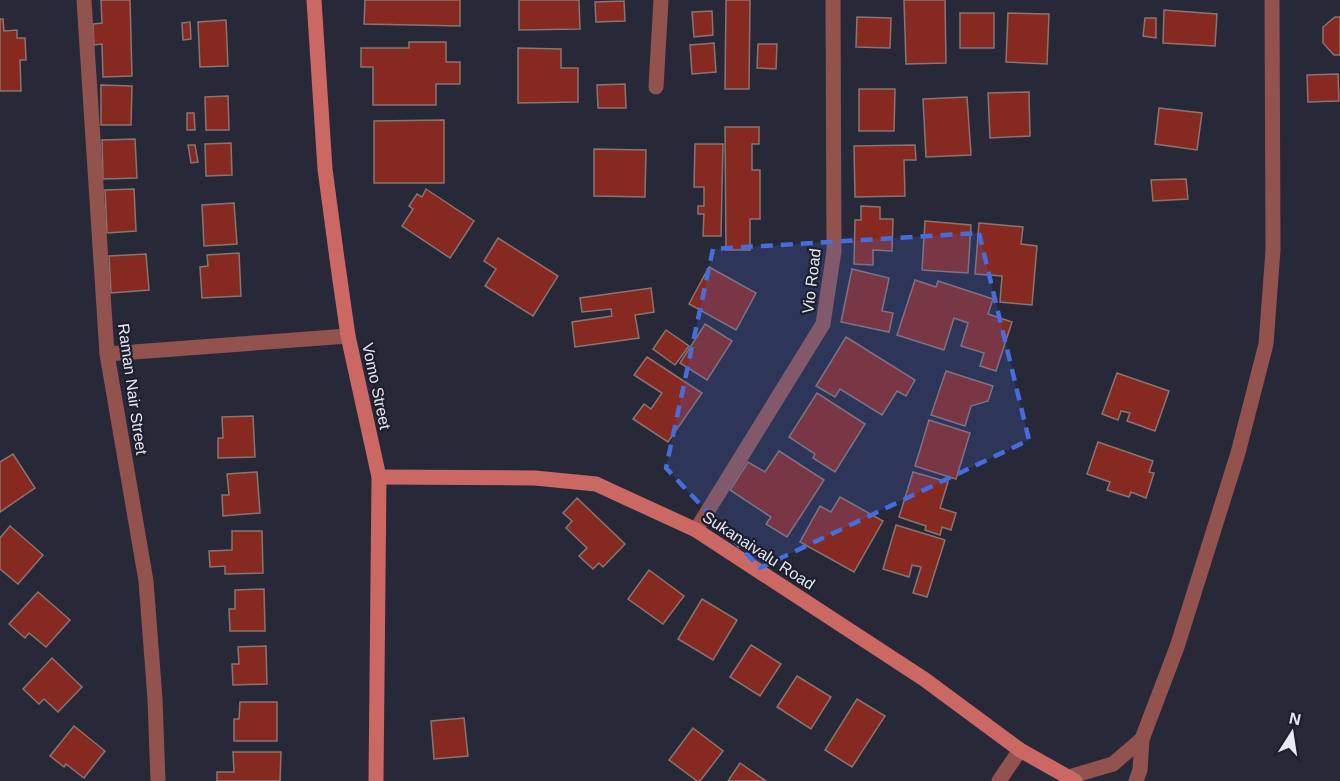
<svg xmlns="http://www.w3.org/2000/svg" width="1340" height="781" viewBox="0 0 1340 781" font-family="Arial,sans-serif">
<style>
.building{fill:#862a21;stroke:#8a7470;stroke-width:1.5}
.lines{fill:none;stroke-linecap:round;stroke-linejoin:round}
.street{stroke:#92534f;stroke-width:15}
.secondary{stroke:#cb6863;stroke-width:15}
.marked{fill:#456ddd;fill-opacity:0.2;stroke:#456ddd;stroke-width:4.5;stroke-dasharray:12 8;stroke-linejoin:round}
.labels{text-anchor:middle;stroke-width:4.5;stroke-linejoin:round;paint-order:stroke}
.street-label{font-size:16px;fill:#e6e8f2;stroke:#1e1f2e}
</style>
<rect width="100%" height="100%" fill="#272939"/>
<!-- building -->
<g class="building">
<path d="M101 0H130L132 76 103 77 102 44 94 45 93 24 102 23Z"/>
<path d="M365 0H460V26L364 24Z"/>
<path d="M519 0H579L580 29 519 30Z"/>
<path d="M726 0H750L749 89H725Z"/>
<path d="M904 0H945L946 63 906 64Z"/>
<path d="M624 1 625 21 596 22 595 2Z"/>
<path d="M1164 10 1217 14 1215 46 1163 43Z"/>
<path d="M712 11 713 35 694 37 692 12Z"/>
<rect x="960" y="13" width="34" height="35"/>
<path d="M1008 13 1049 14 1047 64 1006 62Z"/>
<path d="M857 17 891 18 890 48 856 47Z"/>
<path d="M1335 17H1340V55H1334L1323 43V27Z"/>
<path d="M1145 18H1156V38L1143 36Z"/>
<path d="M0 19H3L4 31 17 30V38H25L26 60H20L21 91H0Z"/>
<path d="M226 20 228 66 200 67 198 22Z"/>
<path d="M190 22 191 39 183 40 182 23Z"/>
<path d="M409 42H446V62H460V84H436V105H373V67H361V48H409Z"/>
<path d="M714 43 716 72 692 74 690 45Z"/>
<path d="M758 44H777L776 69 757 68Z"/>
<path d="M518 48 561 49V68H578V102L518 103Z"/>
<path d="M1338 74 1339 101 1308 102 1307 75Z"/>
<path d="M625 84 626 108H598L597 85Z"/>
<path d="M101 85 132 86 131 125H101Z"/>
<path d="M859 89H895L894 131H859Z"/>
<path d="M1029 92 1030 136 990 138 988 93Z"/>
<path d="M228 96 229 130H206L205 97Z"/>
<path d="M967 97 971 155 926 157 923 99Z"/>
<path d="M1159 108 1202 113 1197 150 1155 144Z"/>
<path d="M187 113H194L195 130H187Z"/>
<path d="M444 120V183H374V121Z"/>
<path d="M725 127H759V144H752V170H760V219H750V250H726Z"/>
<path d="M135 139 137 178 103 179 102 140Z"/>
<path d="M231 143 232 175 206 176 205 144Z"/>
<path d="M695 144H723L721 236H703L704 214H698V206H704V187H694Z"/>
<path d="M188 145H195L198 162 191 163Z"/>
<path d="M915 145 916 160H904L905 196 855 197 854 146Z"/>
<path d="M594 149 646 150 645 197 594 196Z"/>
<path d="M1186 179 1188 199 1153 201 1151 180Z"/>
<path d="M134 189 136 231 107 233 105 190Z"/>
<path d="M426 189 474 221 450 258 402 226 413 209 409 206 417 194 422 197Z"/>
<path d="M234 203 237 244 204 246 202 205Z"/>
<path d="M861 206 880 207V219H893L892 251 873 250V265L854 264 855 220H861Z"/>
<path d="M925 221 971 225 968 273 922 270Z"/>
<path d="M979 223 1023 227 1021 244 1037 246 1032 305 1000 302 1002 276 975 274Z"/>
<path d="M498 238 558 276 533 316 485 286 496 269 484 261Z"/>
<path d="M239 253 241 296 202 298 200 267 208 266 207 255Z"/>
<path d="M146 254 149 290 111 293 109 256Z"/>
<path d="M709 267 756 293 736 330 689 304Z"/>
<path d="M852 269 889 278 882 311 893 313 889 332 841 322Z"/>
<path d="M915 280 936 287 938 281 993 299 988 314 1012 322 996 371 980 366 984 353 961 346 968 323 954 318 944 350 897 335Z"/>
<path d="M651 288 654 312 635 315 639 338 575 347 572 322 612 316 611 309 582 312 580 298Z"/>
<path d="M705 324 732 341 707 380 680 363Z"/>
<path d="M666 330 689 346 675 365 653 349Z"/>
<path d="M846 337 915 380 906 396 897 391 882 415 840 389 835 397 816 386Z"/>
<path d="M647 357 702 393 668 442 633 419 644 404 651 409 662 393 634 375Z"/>
<path d="M946 371 993 386 988 401 971 406 965 426 931 415Z"/>
<path d="M1117 373 1169 391 1155 431 1127 421 1130 413 1121 411 1118 420 1102 414Z"/>
<path d="M817 393 865 424 835 472 813 458 815 454 789 437Z"/>
<path d="M253 416 255 457 218 458V438H223L222 417Z"/>
<path d="M929 420 970 433 956 479 915 466Z"/>
<path d="M1098 442 1153 461 1149 472 1154 473 1146 498 1131 492 1129 497 1107 490 1110 482 1087 474Z"/>
<path d="M779 451 824 480 787 537 766 524 771 517 730 490 748 462 765 472Z"/>
<path d="M13 454 35 488 0 512V462Z"/>
<path d="M257 472 260 513 223 516 222 495H229L227 474Z"/>
<path d="M913 472 948 482 940 508 956 513 951 530 942 527 940 535 925 530 926 526 899 517Z"/>
<path d="M840 497 883 521 854 572 800 542 820 506 831 512Z"/>
<path d="M577 498 625 544 603 567 599 563 593 569 579 556 587 548 566 528 572 521 563 513Z"/>
<path d="M896 525 945 540 927 597 913 593 921 567 912 565 909 577 883 569Z"/>
<path d="M10 526 43 555 18 584 0 569V538Z"/>
<path d="M232 531H262L263 573 225 574V566L210 567 209 551 232 550Z"/>
<path d="M649 570 684 596 663 624 628 599Z"/>
<path d="M264 589 265 631H230L229 609H235V590Z"/>
<path d="M38 592 70 620 46 647 29 633 25 638 9 624Z"/>
<path d="M702 599 737 620 713 660 678 639Z"/>
<path d="M751 645 781 664 760 696 730 677Z"/>
<path d="M266 646 267 684 233 685 232 664H239L238 647Z"/>
<path d="M52 658 82 687 58 712 44 699 39 704 23 689Z"/>
<path d="M797 676 831 697 811 729 777 707Z"/>
<path d="M857 699 885 716 852 767 825 750Z"/>
<path d="M240 702H277V741H234V719H239Z"/>
<path d="M464 718 468 756 434 759 431 721Z"/>
<path d="M74 726 105 751 84 778 66 764 64 767 50 756Z"/>
<path d="M693 728 723 751 700 781H697L669 760Z"/>
<path d="M233 752H281L280 781H217V772H234Z"/>
<path d="M740 763 766 781H728Z"/>
</g>
<g class="lines">
<!-- street -->
<g class="street">
<path d="M84 0 107 354 146 581 155 699 158 781"/>
<path d="M656 87 661 0"/>
<path d="M107 354 348 336"/>
<path d="M696 530 823 324 834 251 833 0"/>
<path d="M1069 777 1113 764 1142 739 1177 647 1238 453 1266 344 1273 250 1272 0"/>
<path d="M999 781 1020 750"/>
<path d="M1136 781 1140 770 1142 739"/>
</g>
<!-- secondary -->
<g class="secondary">
<path d="M314 0 325 169 337 259 348 336 379 477 376 781"/>
<path d="M379 477 535 478 596 484 696 530 924 679 1020 750 1075 781"/>
</g>
</g>
<!-- marked area -->
<path class="marked" d="M979 233 1029 440 760 568 666 468 713 249Z"/>
<g class="labels">
<!-- street labels -->
<g class="street-label">
<text transform="translate(811 281) rotate(-83)" y="6">Vio Road</text>
<text transform="translate(377 386) rotate(78)" y="6">Vomo Street</text>
<text transform="translate(133 389) rotate(82)" y="6">Raman Nair Street</text>
<text transform="translate(759 550) rotate(33)" y="6">Sukanaivalu Road</text>
</g>
</g>
<!-- north arrow -->
<g transform="translate(1292 733) rotate(12)" stroke="#1e1f2e" stroke-width="4.5" paint-order="stroke">
<path d="M0-4.5L10 22L0 15L-10 22Z" fill="#e6e8f2"/>
<text y="-9" font-size="16" font-weight="bold" text-anchor="middle" fill="#e6e8f2">N</text>
</g>
</svg>
